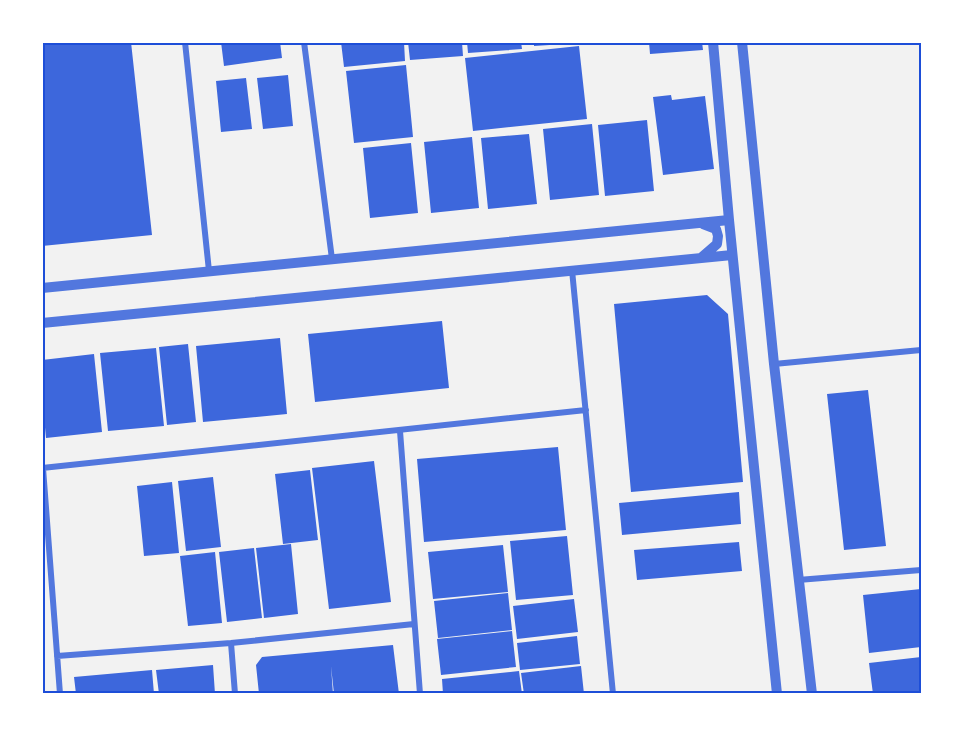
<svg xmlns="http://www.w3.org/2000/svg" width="963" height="736" font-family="'IBM Plex Serif',serif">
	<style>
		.building { fill: #3d67dc }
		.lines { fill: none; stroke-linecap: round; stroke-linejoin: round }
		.minor { stroke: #5277de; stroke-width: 6 }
		.tertiary { stroke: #5277de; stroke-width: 10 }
		.neatline { fill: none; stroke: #1d4ed8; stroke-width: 2 }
	</style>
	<rect width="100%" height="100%" fill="#f2f2f2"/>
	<path class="building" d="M42 42H131L152 235 42 246Z
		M221 42H280L282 58 224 66Z
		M341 42H404L405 61 344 67Z
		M408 42H462L463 56 410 60Z
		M467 42H521L522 49 468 53Z
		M534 42H565V44L534 46Z
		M649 42H702L703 50 650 54Z
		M579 46 587 119 473 131 465 58Z
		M406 65 413 137 354 143 346 71Z
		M288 75 293 126 263 129 257 78Z
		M246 78 252 129 221 132 216 81Z
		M671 95 672 100 705 96 714 169 663 175 653 97Z
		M647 120 654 191 605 196 598 125Z
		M592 124 599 195 550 200 543 129Z
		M529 134 537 204 488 209 481 138Z
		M472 137 479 208 431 213 424 142Z
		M411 143 418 213 370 218 363 148Z
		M707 295 728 314 743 482 631 492 614 304Z
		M442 321 449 388 315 402 308 334Z
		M280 338 287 414 203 422 196 346Z
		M188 344 196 422 167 425 159 347Z
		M156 348 164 426 108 431 100 353Z
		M94 354 102 432 46 438 42 396V360Z
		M868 390 886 546 844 550 827 394Z
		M558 447 566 530 424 542 417 459Z
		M374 461 391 602 329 609 312 468Z
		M310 470 318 540 283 544 275 474Z
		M213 477 221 547 186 551 178 481Z
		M172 482 179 553 144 556 137 486Z
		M739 492 741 524 622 535 619 503Z
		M567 536 573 595 516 600 510 541Z
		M739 542 742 571 637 580 634 550Z
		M291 544 298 614 264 618 256 548Z
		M503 545 508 592 433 599 428 552Z
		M254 548 262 618 227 622 219 552Z
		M215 552 222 623 188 626 180 556Z
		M921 589V647L869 653 863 595Z
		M508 593 512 630 438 638 434 601Z
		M574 599 578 632 517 639 513 606Z
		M512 631 516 667 441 675 437 639Z
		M577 636 580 664 520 670 517 643Z
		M393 645 399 694H334L331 666 333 694H259L256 665 262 657Z
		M921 657V694H873L869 663Z
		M213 665 215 694H159L156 670Z
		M581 666 584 694H524L521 673Z
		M152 670 154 694H76L74 677Z
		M519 671 522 694H443L442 679Z"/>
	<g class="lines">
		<path class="minor" d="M185 42 209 271
			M304 42 332 259
			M572 270 613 694
			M774 364 921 350
			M400 431 420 694
			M42 468 586 410
			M43 468 60 694
			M798 580 921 570
			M231 643 235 694
			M57 656 231 643 414 624"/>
		<path class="tertiary" d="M713 42 729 220 777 694
			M742 42 774 364 812 694
			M702 257 717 244 718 236 716 229 703 224
			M42 288 729 220
			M42 323 732 255"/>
	</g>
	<rect width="963" height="736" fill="none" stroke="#ffffff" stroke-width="87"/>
	<rect x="44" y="44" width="876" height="648" class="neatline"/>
</svg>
